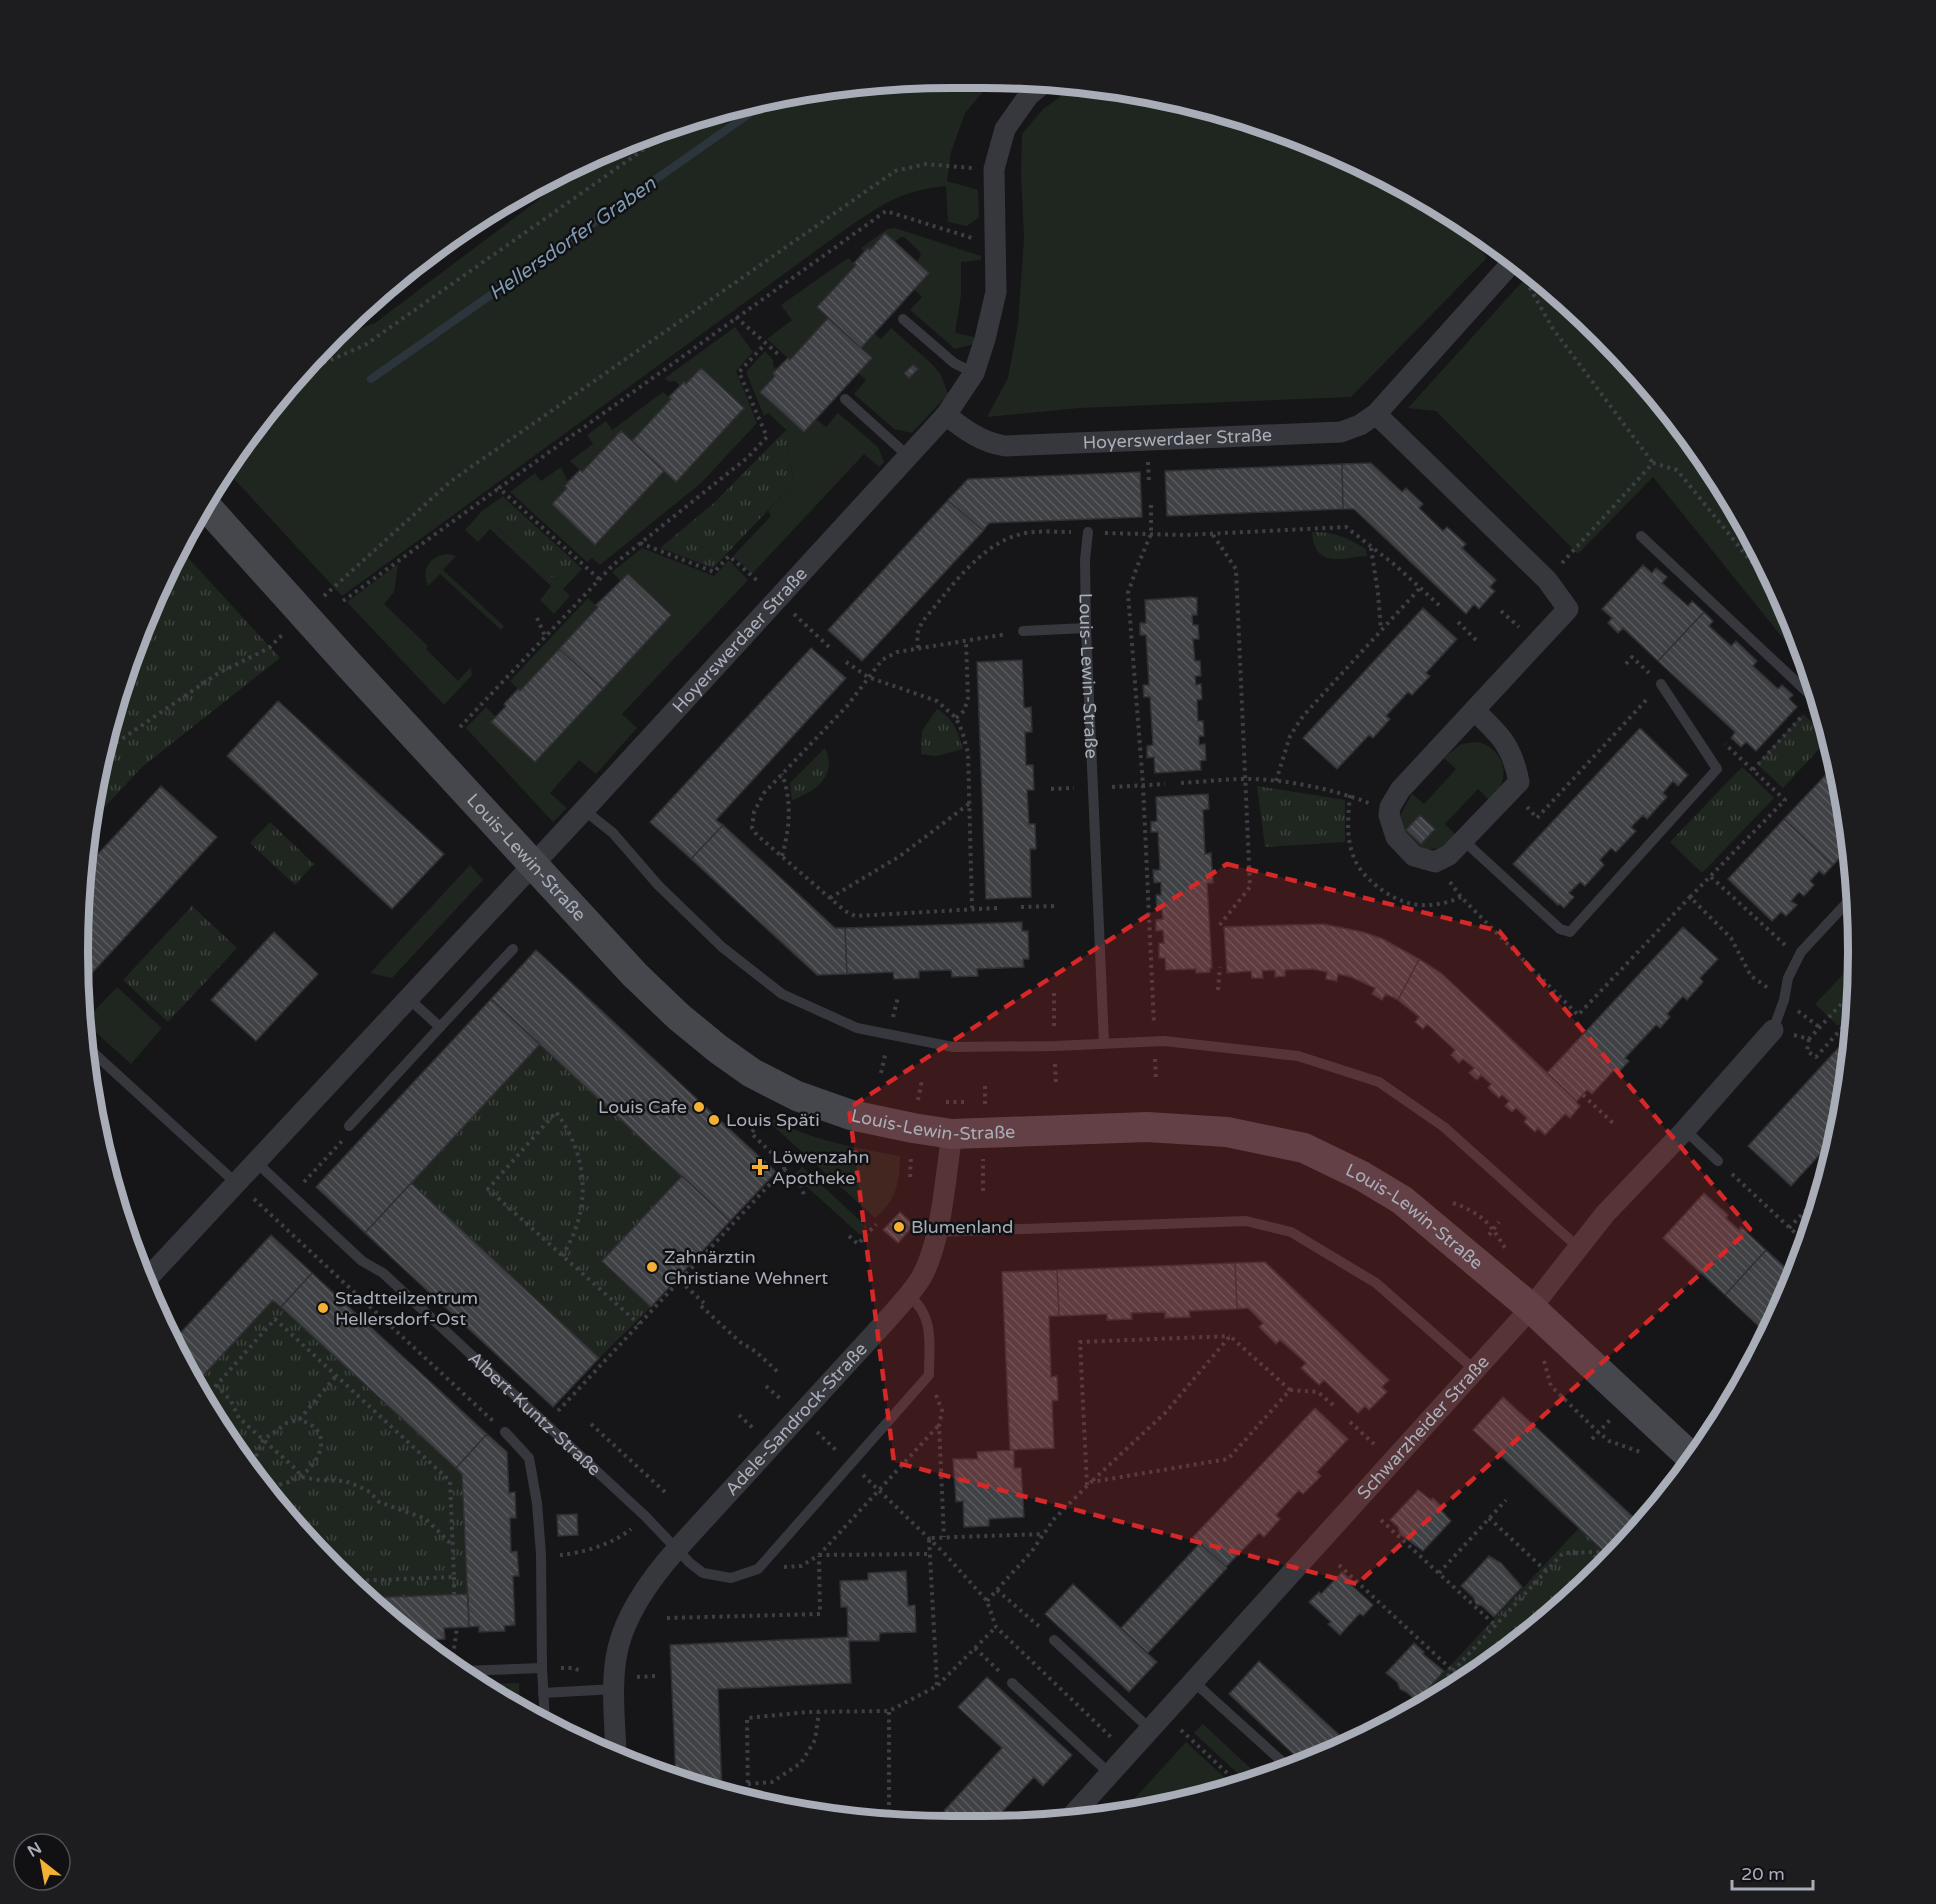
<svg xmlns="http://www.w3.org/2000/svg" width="1936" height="1904" font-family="'Varela Round',sans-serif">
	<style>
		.grass { fill: #1e261f }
		.park { fill: url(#park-tufts) }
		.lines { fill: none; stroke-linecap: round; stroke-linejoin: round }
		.stream { stroke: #2c353c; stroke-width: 8 }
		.building { fill: url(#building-back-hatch); stroke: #303034; stroke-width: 1.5 }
		.path { stroke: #3d3f44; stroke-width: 4; stroke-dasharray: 3 4.5; stroke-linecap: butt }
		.lane { stroke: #37383d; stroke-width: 10 }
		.street { stroke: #37383d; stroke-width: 21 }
		.secondary { stroke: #45474d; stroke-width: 30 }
		.marked { fill: #d62828; fill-opacity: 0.2; stroke: #d62828; stroke-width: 4.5; stroke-dasharray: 12 8; stroke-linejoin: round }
		.poi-dot { fill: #f2b134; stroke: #111113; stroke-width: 2 }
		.labels { text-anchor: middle; stroke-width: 5; stroke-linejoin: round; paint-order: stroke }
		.street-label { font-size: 18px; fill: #a8adb8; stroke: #111113 }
		.poi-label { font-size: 18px; fill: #a8adb8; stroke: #111113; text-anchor: start }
		.water-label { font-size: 20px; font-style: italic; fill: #7f9bb3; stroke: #111113 }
		.rim { fill: none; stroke: #a8adb8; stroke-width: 8 }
	</style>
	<defs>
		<pattern id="park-tufts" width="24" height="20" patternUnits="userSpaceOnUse" patternTransform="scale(1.5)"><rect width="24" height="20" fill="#1e261f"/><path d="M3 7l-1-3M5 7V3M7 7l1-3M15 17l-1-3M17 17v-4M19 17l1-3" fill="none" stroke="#3c433d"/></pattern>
		<pattern id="building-back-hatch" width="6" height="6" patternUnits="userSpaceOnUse" patternTransform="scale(1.5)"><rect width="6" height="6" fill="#404145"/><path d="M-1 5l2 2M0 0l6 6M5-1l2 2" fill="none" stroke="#595a5e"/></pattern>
	</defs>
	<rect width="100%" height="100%" fill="#161618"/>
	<path class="grass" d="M952 78 993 80 965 113 951 152 947 181 978 190 979 217 967 226 948 222 946 186C898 191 882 205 843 231L342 596 224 468 328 341 375 323 599 154 617 145 781 95Z
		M1078 84 1098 86 1265 125 1421 195 1464 226 1487 258 1351 397 1079 408 987 417 1008 378 1018 324 1024 239 1021 173 1022 134 1043 109Z
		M895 228 981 256V260L961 262V295L955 333 974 337V344L955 349 910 310 922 297 914 289 929 273 917 261 921 256 919 251 904 237H901L895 242 885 233 870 250 868 248 864 252 861 248 887 229Z
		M848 258 856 265 817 307 828 318 790 360 767 339 792 320 781 305Z
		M1530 273 1561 295 1678 420 1768 566 1807 668 1653 477 1578 554 1436 411 1408 408Z
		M735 327 753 352 736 371 757 423 701 483 600 565 592 558 587 562 510 492 535 473 541 481 561 467 568 482 567 488 552 504 596 545 664 471 676 482 744 408 701 368 686 384 684 382 680 386 675 381 669 382 665 378Z
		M891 328 931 363 941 375 948 394 912 433 894 429 854 394 866 380 858 373 872 358 861 348 874 333 881 339Z
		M765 351 773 360V366L777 370 775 376 761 392 804 432 816 419 826 427 838 413 878 447 884 462 879 467 864 454 752 574 733 556 771 516 768 511 794 483 788 449 796 439 768 413 764 416 746 372Z
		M663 392 671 399 632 441 621 431 582 472 570 461 593 444 587 435 606 421 612 430Z
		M503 496 510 503 489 520 556 581 575 562 582 569 563 589 570 596 554 614 540 600 551 586 490 529 478 542 465 530 482 511Z
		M642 548 714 576 729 560 748 580 622 714 637 728 596 774 579 760 550 793 567 808 553 822 466 728 486 707 496 717 491 722 535 762 671 615 628 575 621 581 612 572Z
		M449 554 456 556 443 570 504 626 501 630 440 574 428 586C420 568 431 555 449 554Z
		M398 564 394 592 384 604 428 646 426 649 458 681 471 667 472 675 444 705 347 602Z
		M588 598 598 607 520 691 510 681Z
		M1476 742C1495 744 1510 765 1501 785 1499 790 1493 795 1489 800L1478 789 1445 824 1456 835 1441 848 1422 850 1408 841 1399 817 1412 794 1424 804 1456 769 1444 758 1461 744Z
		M470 865 483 880 392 978 370 973Z
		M1854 963 1852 1011 1838 1026 1815 1004Z
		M117 987 162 1028 131 1064 84 1022Z
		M774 1119C812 1141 857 1148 900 1156 900 1181 896 1202 875 1218L770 1123Z
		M802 1167 867 1227 860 1235 794 1175Z
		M519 1683 520 1711 509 1705 508 1687 486 1688 481 1684Z
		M1203 1724 1260 1777 1247 1782 1194 1733Z
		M1186 1742 1235 1787 1210 1796 1126 1810 1125 1809Z"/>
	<path class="park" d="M786 430 797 440 788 449 794 483 713 568 660 548 714 503Z
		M510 503 575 562 556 581 489 520Z
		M1312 532C1335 532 1346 537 1366 549L1367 556C1340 558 1315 569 1312 532Z
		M181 550 280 658 142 767 89 824 144 618Z
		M937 709C953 718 958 732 963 749L936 756 921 754 922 731Z
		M1803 714 1829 738 1783 788 1757 764Z
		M825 748C838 776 816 791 792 800L790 783Z
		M1742 767 1774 798 1702 873 1670 842Z
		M1257 786 1345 800V842L1265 847Z
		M270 822 314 864 295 885 250 843Z
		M192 906 237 948 168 1022 123 980Z
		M540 1044 682 1176 602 1261 651 1307 599 1358 411 1183Z
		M273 1300 462 1474 468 1594 365 1598 258 1484 196 1383Z
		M1579 1528 1610 1557 1516 1646 1404 1715Z"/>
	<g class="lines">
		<path class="stream" d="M371 379 773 97"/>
	</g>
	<path class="building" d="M885 233 929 273 861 348 817 307 856 265 854 263 864 252 868 248 870 250Z
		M828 318 872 358 804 432 760 392 775 376 773 373 788 358 790 360Z
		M913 365 918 369 909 378 904 373Z
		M701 368 744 408 676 482 632 441 671 399 669 397 684 382 686 384Z
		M621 431 664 471 595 545 552 504 567 488 565 486 568 482 580 470 582 472Z
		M1371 463 1402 492 1406 488 1423 504 1419 508 1443 531 1447 527 1466 544 1462 548 1496 580 1490 587 1495 591 1479 609 1474 604 1466 614 1354 509H1343L1342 464Z
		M1342 464 1343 509 1167 516 1165 471Z
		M1140 472 1142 517 989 523 983 531 948 500 968 479Z
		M948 500 983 531 862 661 828 630Z
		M1643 565 1652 573 1656 568 1667 577 1662 583 1688 606 1692 601 1704 612 1658 661 1623 628 1618 633 1608 623 1612 618 1602 609Z
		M628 574 671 615 603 689 559 649 598 607 596 605Z
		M1191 597 1197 598V615H1192L1193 625H1198L1199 639H1193L1195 661H1200L1201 676H1195L1196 685 1201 684 1202 699 1197 700 1198 721H1203L1204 736H1199V745L1205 744 1206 760 1200 761 1201 770 1155 773 1154 757 1147 758V746L1153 745 1150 697H1144L1143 685H1149L1146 635H1140V623H1146L1145 600Z
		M1423 608 1457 639 1426 673 1430 676 1412 695 1408 692 1386 716 1390 719 1373 738 1369 735 1337 769 1303 738Z
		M1704 612 1713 621 1709 626 1731 646 1736 641 1757 661 1753 666 1778 689 1782 685 1793 695 1789 699 1797 707 1756 751 1746 742 1741 747 1731 738 1735 732 1658 661Z
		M811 648 846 678 716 820 723 825 691 859 650 822Z
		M559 649 603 689 535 762 491 722 506 706 504 704 518 689 520 691Z
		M1022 660 1024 708 1031 707 1032 732H1025L1026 765H1033L1034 790H1027L1029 824H1035L1036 849H1030L1031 897 986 899 977 662Z
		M278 701 444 854 392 909 227 756Z
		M1640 728 1688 775 1678 786 1673 781 1663 793 1667 797 1647 819 1643 815 1631 827 1636 831 1616 852 1611 848 1600 860 1604 865 1585 886 1580 882 1569 893 1574 897 1564 908 1560 904 1558 905 1513 864Z
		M1835 765 1847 841 1839 849 1844 854 1833 865 1784 819Z
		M161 786 217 837 81 985 84 869Z
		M1208 794 1209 809 1203 810 1205 854 1211 853 1213 883H1207L1212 968H1210V972L1196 973V969L1166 970 1165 958H1159V943H1164L1163 930 1156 931V920L1163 919 1162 910H1157L1156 895H1161V882L1154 883 1153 870H1160L1158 832H1151V822L1157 821 1156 797Z
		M1420 815 1435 829 1421 844 1406 830Z
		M1784 819 1833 865 1824 875 1819 871 1810 881 1814 885 1804 896 1799 892 1791 901 1797 905 1786 916 1781 912 1772 921 1728 879Z
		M723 825 835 928H845L847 974 817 975 691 859Z
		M1022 922V931H1028L1029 959H1023L1024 967 977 969 978 976 952 977 951 970 919 971V978L894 979 893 972 847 974 845 928Z
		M1323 924 1363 932 1383 939 1419 959 1398 1000 1386 994 1382 1000 1372 994 1375 988 1351 977 1338 974 1337 981 1326 979 1327 972 1313 969 1285 970V976L1275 977V970L1262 971 1263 978H1252L1251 971 1227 973 1224 927Z
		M1683 927 1718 959 1700 978 1703 982 1687 1000 1683 996 1667 1014 1670 1017 1660 1028 1656 1025 1625 1058 1629 1061 1619 1072 1615 1069 1592 1094 1587 1090 1577 1101 1547 1073Z
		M274 932 318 974 256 1041 211 1000Z
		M536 950 776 1172 730 1221 491 999Z
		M1419 959 1441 973 1577 1101 1576 1102 1580 1106 1570 1118 1565 1114 1545 1135 1538 1128 1535 1132 1524 1122 1527 1118 1516 1108 1512 1112 1505 1106 1509 1101 1502 1095 1499 1098 1488 1088 1491 1084 1481 1075 1477 1080 1469 1073 1474 1068 1463 1059 1459 1063 1451 1055 1455 1050 1427 1024 1423 1029 1415 1022 1419 1017 1398 1000Z
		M491 999 540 1044 365 1233 316 1187Z
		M1852 1033 1850 1066 1833 1140 1791 1186 1748 1146Z
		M682 1176 730 1221 651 1307 602 1261Z
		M411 1183 599 1358 553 1407 365 1233Z
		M1704 1193 1728 1215 1726 1218 1739 1230 1741 1227 1766 1250 1725 1295 1663 1238Z
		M900 1212 914 1225 898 1243 883 1230Z
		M271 1235 312 1273 281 1307 273 1300 196 1383 171 1343Z
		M1766 1250 1791 1273 1788 1275 1791 1278 1766 1333 1725 1295Z
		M1265 1262 1389 1380 1382 1387 1387 1392 1369 1410 1365 1406 1358 1413 1324 1380 1319 1385 1301 1368 1306 1363 1280 1340 1276 1344 1259 1327 1263 1323 1248 1308 1237 1309 1235 1263Z
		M1235 1263 1237 1309 1189 1311 1190 1317 1165 1318V1312L1131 1313 1132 1319 1107 1320V1314L1059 1316 1057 1270Z
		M1057 1270 1059 1316H1049L1051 1377 1057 1376 1058 1400 1052 1401 1054 1448 1010 1450 1002 1272Z
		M312 1273 487 1434 456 1468 281 1307Z
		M1503 1397 1643 1526 1610 1557 1473 1430Z
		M1315 1408 1348 1439 1317 1472 1321 1476 1303 1494 1299 1490 1276 1515 1280 1519 1264 1537 1259 1533 1226 1567 1193 1537Z
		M487 1434 507 1452 509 1493 515 1492 516 1518H510L511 1552 517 1551 519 1576H513L515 1625 504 1626 505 1631 479 1632V1626L469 1627 462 1474 456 1468Z
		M1014 1450V1468H1021L1024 1517 989 1519V1526L964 1527 963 1501 956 1502 953 1459H978L977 1452Z
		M1418 1490 1431 1500 1433 1498 1442 1507 1440 1509 1451 1521 1423 1551 1400 1534 1398 1527 1390 1520Z
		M577 1514 578 1535 558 1536 557 1515Z
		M1200 1543 1227 1568 1148 1653 1121 1628Z
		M1489 1556 1501 1563 1522 1587 1494 1617 1482 1606 1476 1604 1473 1597 1461 1586Z
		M906 1571 908 1606 915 1605 916 1632 880 1633 879 1641H849L851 1683 718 1689 722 1792 676 1781 670 1645 848 1637 847 1607H841L840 1581 868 1580V1573Z
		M1342 1572 1351 1580 1348 1582 1373 1605 1363 1616 1360 1613 1340 1635 1328 1624 1331 1622 1309 1602 1319 1592 1321 1594Z
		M1073 1584 1157 1662 1129 1692 1045 1614Z
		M468 1594 469 1627 444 1628 445 1639 419 1640 376 1609 365 1598Z
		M1414 1643 1424 1652 1423 1654 1444 1671 1417 1701 1406 1692 1400 1689 1397 1682 1386 1673Z
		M1259 1661 1349 1744 1302 1762 1229 1694Z
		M987 1677 1072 1755 1043 1786 1034 1777 992 1823 956 1822 944 1811 1002 1748 958 1707Z"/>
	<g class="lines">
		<path class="path" d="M1526 281 1553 329 1653 463
			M736 317 779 355
			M303 372 365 345 677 126
			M1148 462 1149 483
			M1151 505V534L1137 567 1128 593 1143 785 1154 1025
			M1105 533 1185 535 1346 527 1395 565 1440 606
			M1213 535 1236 569 1250 887 1218 927
			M640 543 714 572 729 556 760 583
			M1371 548 1378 593 1381 630
			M1562 563 1653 463 1677 470 1780 597
			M599 579 499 488 886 211 972 238
			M324 596 451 481 895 171 926 164 972 168
			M343 601 499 488
			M1501 611 1519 627
			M794 614 829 647
			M537 618 545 636
			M1458 622 1476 640
			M918 648 917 634 922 622C951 588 985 535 1034 532 1046 531 1059 532 1071 532
			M846 662 868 677 937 701 956 718 962 731 968 753 972 908
			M1626 664 1632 657 1649 673
			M956 718 964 711 968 698 966 642
			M460 727 613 565 747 458 767 437 739 372 765 344
			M110 747 217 674 269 648 284 633
			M1753 770 1803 715
			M1276 781 1290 736 1303 716 1420 588
			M1181 783C1202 782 1224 779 1246 779 1285 779 1333 789 1369 803
			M1112 787 1165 784
			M1051 789 1074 788
			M1350 795C1348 816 1346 836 1353 855 1356 865 1364 875 1372 882 1399 906 1427 912 1461 897
			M1527 807 1537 818 1648 698
			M782 856C790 828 792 801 782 774
			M1711 877 1785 945
			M1450 882 1461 897 1578 1015 1690 897 1731 938 1751 976 1768 988
			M1690 897 1785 800 1725 744
			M830 898 900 856 970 803
			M1021 907 1056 906
			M997 908 855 916 845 911 757 835 752 828 754 812 764 793 847 706 882 660 897 652 1007 634
			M1218 990 1220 967
			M1054 993V1029
			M1798 1011 1819 1027
			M893 1017 898 997
			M1794 1035 1809 1039 1853 991
			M1809 1039 1807 1051 1816 1057 1852 1017
			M1155 1059 1156 1080
			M1055 1064 1056 1084
			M881 1073 886 1051
			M1583 1095 1615 1125
			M918 1100 922 1080
			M946 1102H966
			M985 1104V1086
			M784 1169 801 1185 804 1195
			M1732 1174 1807 1244
			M910 1177 911 1155
			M304 1182 342 1141
			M983 1191V1159
			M254 1199 493 1421
			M1453 1203C1481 1213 1490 1223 1505 1248
			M1789 1228 1821 1194
			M1489 1235 1499 1222
			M849 1236 858 1244 876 1224
			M562 1256C592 1209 589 1157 556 1112L488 1189 639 1324
			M680 1281 704 1303
			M701 1306 740 1342 755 1351 778 1372
			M1544 1361 1551 1386 1598 1432 1609 1441 1640 1452
			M216 1385 231 1401 239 1418 297 1470 301 1477 319 1480 345 1481 358 1486 370 1492 379 1502 426 1519 452 1545
			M766 1386 783 1401
			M1290 1390 1318 1392 1333 1405
			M936 1395 942 1411 939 1425 944 1537
			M205 1398 275 1319 450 1481 454 1577 350 1581
			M558 1411 784 1169V1165L751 1133 760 1123
			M739 1415 754 1429
			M1350 1422 1374 1444
			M591 1424 666 1493
			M817 1432 838 1452
			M1592 1439 1610 1420
			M250 1470 263 1440 287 1423 299 1420 336 1376
			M863 1475 944 1553 987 1601 996 1627 1112 1738
			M257 1482C303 1500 350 1432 299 1420
			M1087 1485 1080 1342 1230 1336
			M1489 1518 1546 1571
			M1634 1518 1653 1497
			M1381 1520 1496 1626
			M560 1555C583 1553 613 1544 631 1529
			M819 1555 930 1554
			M1339 1565 1453 1671
			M784 1567 801 1566 819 1555 939 1425
			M1439 1573 1506 1500
			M454 1577V1594
			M1587 1579 1597 1552
			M997 1590 1042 1629
			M987 1601 1032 1551 1054 1519 1091 1482 1228 1459 1290 1390 1230 1336 1166 1412 1091 1482
			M667 1618 820 1614 819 1556
			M975 1648 1000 1672
			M1508 1650 1511 1632C1519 1627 1523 1628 1530 1632
			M453 1656 457 1627
			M561 1668H574L582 1672
			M637 1677 657 1676
			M937 1685 929 1538 1044 1534
			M1422 1704 1563 1553 1604 1552V1563
			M1181 1730 1240 1785
			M748 1784 772 1782 801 1763 815 1740 819 1712
			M748 1798 747 1718 808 1712 889 1711 937 1686 996 1627
			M1113 1805 1120 1811
			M889 1820V1711"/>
		<g class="lane">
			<path d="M903 319 954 363 974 373"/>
			<path d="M845 399 908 456"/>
			<path id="s1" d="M1088 532 1085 560 1086 628 1104 1043"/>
			<path d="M1641 536 1821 705"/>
			<path d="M1023 631 1086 628"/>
			<path d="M584 810 613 833 658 885 722 947 782 994 857 1028 953 1047 1055 1046 1164 1041 1298 1056 1379 1082 1444 1127 1579 1248"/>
			<path d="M1463 840 1560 929 1570 932 1717 769 1661 684"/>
			<path d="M408 998 440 1027 513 949"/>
			<path d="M1773 1030 1784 1000 1788 978 1801 952 1856 893"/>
			<path d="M86 1046 236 1183"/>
			<path d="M349 1126 440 1027"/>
			<path d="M1685 1130 1718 1161"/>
			<path id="s2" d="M256 1162 362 1261 383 1273 645 1516 690 1563 703 1573 731 1578 758 1569 929 1375C929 1345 935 1316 909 1296"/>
			<path d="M937 1232 1246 1221 1291 1232 1376 1283 1475 1370"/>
			<path d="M505 1432 529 1458 537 1503 541 1554 542 1668 545 1722"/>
			<path d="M1054 1640 1151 1730"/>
			<path d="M462 1671 542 1668"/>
			<path d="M1194 1682 1288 1767"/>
			<path d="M1012 1683 1110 1774"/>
			<path d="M543 1693 615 1689"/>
		</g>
		<g class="street">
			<path d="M1376 414 1547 580 1568 609 1400 790 1390 807 1389 815 1396 837 1414 856 1435 862 1449 855 1519 782C1512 745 1500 735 1474 710"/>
			<path id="s3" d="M946 415C965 430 981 442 1005 446L1341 432 1360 425 1376 414 1508 267 1511 260"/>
			<path id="s4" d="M146 1280 584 810 946 415 974 373 985 339 996 292 994 169 1005 129 1029 95 1044 83"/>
			<path id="s5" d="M616 1755C615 1720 610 1682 618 1648 627 1611 652 1577 677 1549L886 1321C898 1307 911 1294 921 1278 942 1241 945 1178 952 1134"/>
			<path id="s6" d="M1069 1819 1531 1308 1605 1214 1685 1130 1773 1030"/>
		</g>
		<path class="secondary" id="s7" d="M205 505 349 665 635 975 679 1017 718 1049 752 1073 797 1096 851 1115 913 1128 952 1134 1147 1127 1227 1132 1304 1148 1362 1176 1402 1200 1531 1308 1692 1458"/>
	</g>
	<path class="marked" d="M1227 864 1499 931 1750 1229 1357 1584 894 1462 849 1108Z"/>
	<g class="poi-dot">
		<circle cx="699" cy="1107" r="6"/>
		<circle cx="714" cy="1120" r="6"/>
		<path d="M757 1158h6v6h6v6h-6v6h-6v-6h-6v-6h6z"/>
		<circle cx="899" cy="1227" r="6"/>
		<circle cx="652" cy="1267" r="6"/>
		<circle cx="323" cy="1308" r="6"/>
	</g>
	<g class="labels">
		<g class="street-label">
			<text dy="6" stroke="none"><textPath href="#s3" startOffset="240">Hoyerswerdaer Straße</textPath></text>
			<text dy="6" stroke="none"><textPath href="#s4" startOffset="873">Hoyerswerdaer Straße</textPath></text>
			<text dy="6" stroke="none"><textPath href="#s1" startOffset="144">Louis-Lewin-Straße</textPath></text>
			<text dy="6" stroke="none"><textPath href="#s7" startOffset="477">Louis-Lewin-Straße</textPath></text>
			<text dy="6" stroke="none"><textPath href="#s7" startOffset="981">Louis-Lewin-Straße</textPath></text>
			<text dy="6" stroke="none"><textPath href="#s7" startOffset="1485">Louis-Lewin-Straße</textPath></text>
			<text dy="6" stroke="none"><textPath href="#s2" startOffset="376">Albert-Kuntz-Straße</textPath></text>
			<text dy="6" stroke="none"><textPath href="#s5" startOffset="400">Adele-Sandrock-Straße</textPath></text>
			<text dy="6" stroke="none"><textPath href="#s6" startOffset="528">Schwarzheider Straße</textPath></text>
		</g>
		<g class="poi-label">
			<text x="687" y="1113" text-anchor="end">Louis Cafe</text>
			<text x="726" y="1126">Louis Späti</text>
			<text x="772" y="1163">Löwenzahn<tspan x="772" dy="21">Apotheke</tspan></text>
			<text x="911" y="1233">Blumenland</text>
			<text x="664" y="1263">Zahnärztin<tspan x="664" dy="21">Christiane Wehnert</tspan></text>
			<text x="335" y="1304">Stadtteilzentrum<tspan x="335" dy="21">Hellersdorf-Ost</tspan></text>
		</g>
		<g class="water-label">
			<text transform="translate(572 238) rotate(-35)" y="7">Hellersdorfer Graben</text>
		</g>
	</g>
	<path d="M0 0H1936V1904H0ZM952 88H984A864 864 0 0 1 1848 952V952A864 864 0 0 1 984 1816H952A864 864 0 0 1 88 952V952A864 864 0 0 1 952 88Z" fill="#1d1d20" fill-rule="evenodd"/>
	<path class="rim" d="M952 88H984A864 864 0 0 1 1848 952V952A864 864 0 0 1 984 1816H952A864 864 0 0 1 88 952V952A864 864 0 0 1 952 88Z"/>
	<g transform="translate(42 1862) rotate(329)"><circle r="28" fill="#111113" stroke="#4d4f55" stroke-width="1.5"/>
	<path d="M0-4.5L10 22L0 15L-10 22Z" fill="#f2b134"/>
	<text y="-9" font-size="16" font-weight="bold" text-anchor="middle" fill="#a8adb8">N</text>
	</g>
	<path d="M1732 1880v9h81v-9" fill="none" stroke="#a8adb8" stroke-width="3"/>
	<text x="1741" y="1880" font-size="18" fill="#a8adb8" stroke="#111113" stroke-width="4.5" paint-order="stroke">20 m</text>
</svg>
